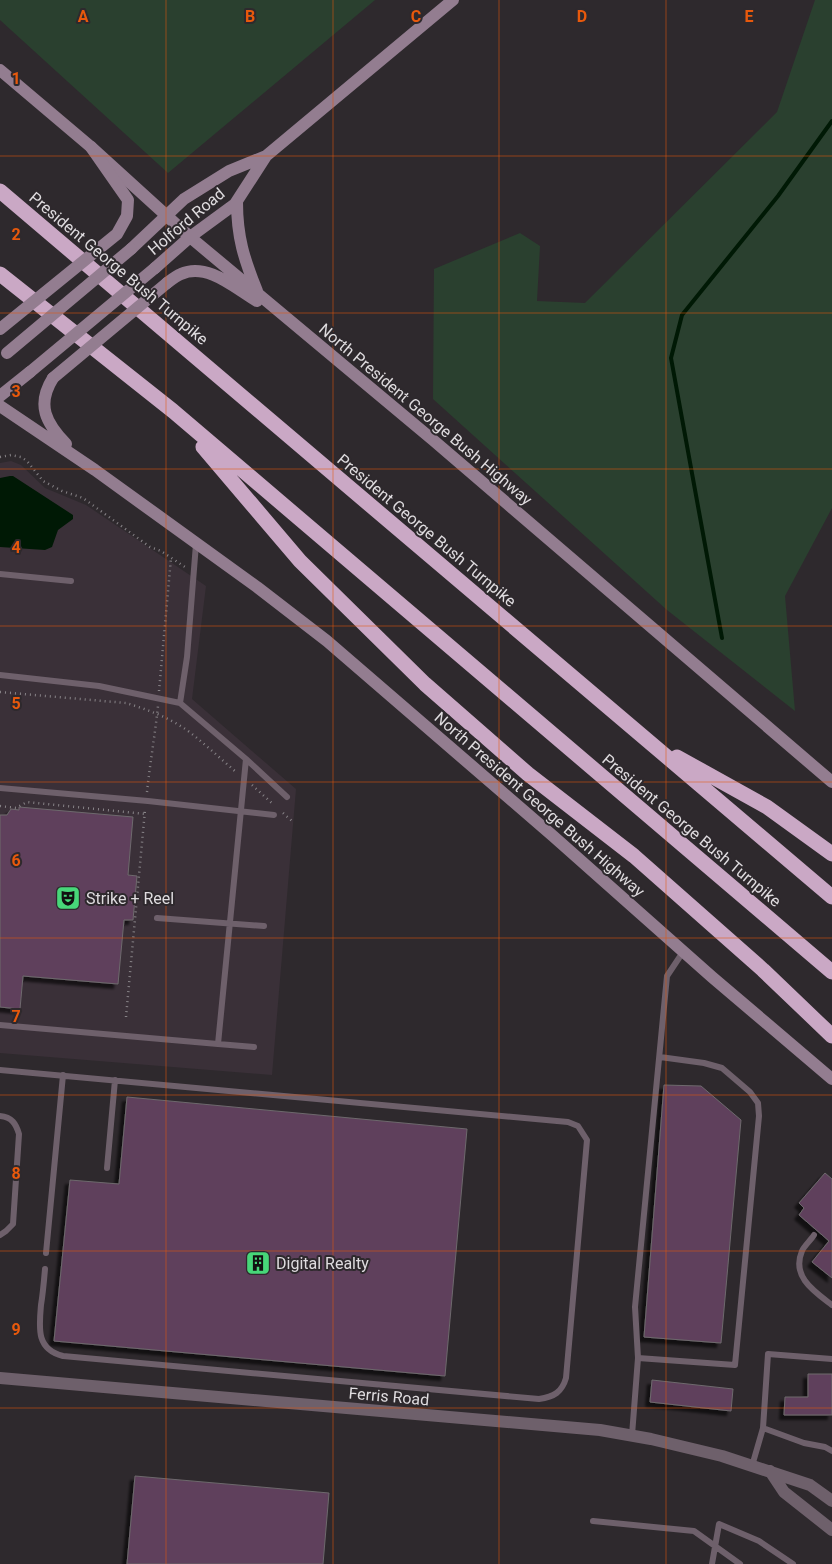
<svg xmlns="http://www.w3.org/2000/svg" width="832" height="1564" font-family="Roboto,sans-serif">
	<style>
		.built { fill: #3a3038 }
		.green { fill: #2a402f }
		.water { fill: #001905 }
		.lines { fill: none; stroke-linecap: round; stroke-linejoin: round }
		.stream { stroke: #001905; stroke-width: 4 }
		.building { fill: #5e415b; stroke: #6e696d; filter: url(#shadow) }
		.path { stroke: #888488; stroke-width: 2.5; stroke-dasharray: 1 4; stroke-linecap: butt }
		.lane { stroke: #6e606b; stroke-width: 6 }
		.street { stroke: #6e606b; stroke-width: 12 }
		.secondary { stroke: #937d90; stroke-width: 12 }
		.highway { stroke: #caa8c5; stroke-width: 15 }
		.secondary-bridge { stroke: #937d90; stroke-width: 12 }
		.grid { fill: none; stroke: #e8590c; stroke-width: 1; stroke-opacity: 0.55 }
		.labels { text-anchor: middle; stroke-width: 4; stroke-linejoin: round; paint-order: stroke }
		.street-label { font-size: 16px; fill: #dfdcdf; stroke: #2e292d }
		.poi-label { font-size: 16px; fill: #dfdcdf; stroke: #2e292d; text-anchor: start }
		.grid-label { font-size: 16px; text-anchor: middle; font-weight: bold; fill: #e8590c; stroke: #2e292d; stroke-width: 4; stroke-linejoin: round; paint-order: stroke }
	</style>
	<defs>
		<filter id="shadow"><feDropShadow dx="-4.5" dy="4.5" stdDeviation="1" flood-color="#0009"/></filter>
	</defs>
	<rect width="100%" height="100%" fill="#2e292d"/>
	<path class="built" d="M11 461 21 465 45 488 86 505 206 586 192 699 296 789 272 1075 0 1053V463Z"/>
	<path class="green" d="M0 0H375L168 173 0 20Z
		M815 0H832V508L785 596 795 711 667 610 433 399 434 269 520 233 540 246 537 301 585 303 777 112Z"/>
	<path class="water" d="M10 476H13L73 515V519L58 530 52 547 45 550 0 547V478Z"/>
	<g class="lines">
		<path class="stream" d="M722 638 671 358 682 315 778 196 832 121"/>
	</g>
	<path class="building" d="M19 807 133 817 128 875 137 876 133 920H124L118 984 23 976 20 1009 0 1007V815H7L11 809 19 810Z
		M664 1085 701 1086 741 1120 721 1343 644 1337Z
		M127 1097 467 1129 445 1376 54 1341 70 1180 119 1184Z
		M825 1173 832 1179V1278L812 1262 829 1241 799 1215 804 1208 799 1203Z
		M808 1374H832V1415H784L785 1397H808Z
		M652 1380 733 1389 731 1411 650 1402Z
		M135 1476 329 1493 323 1564H127Z"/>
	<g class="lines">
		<path class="path" d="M0 457 11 455 21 457 27 461 43 481 62 491 83 498 150 547 161 551 185 567
			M159 691 171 558
			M0 692 126 703C149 710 173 719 192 734 207 746 221 759 236 772
			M252 785 274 805
			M147 792C150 763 155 735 158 706
			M0 806 16 808 27 802 145 814
			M283 813 292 821
			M126 1017 145 810"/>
		<path class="lane" d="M0 574 71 581
			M0 675 99 686 180 703 246 759 218 1044 0 1025
			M180 703 187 657 196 544
			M246 759 287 797
			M0 788 148 801 274 815
			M157 918 264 926
			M218 1044 254 1047
			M660 1057 704 1063 722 1068 750 1092 758 1103 759 1116 735 1365 638 1358 635 1307 667 976 683 952
			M0 1070 568 1122 578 1126 587 1140 566 1378C562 1392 554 1397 539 1399L63 1356C36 1349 39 1328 41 1305 43 1293 44 1281 45 1269
			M0 1116C12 1117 16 1124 19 1134L13 1224 6 1231 0 1235
			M107 1168 115 1080
			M814 1235C811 1240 804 1246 802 1251 791 1277 815 1292 832 1305
			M46 1253 63 1075
			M763 1428 804 1443 825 1447 832 1451
			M632 1435 638 1358
			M752 1466 763 1428 768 1354 832 1359
			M593 1521 694 1531 740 1564
			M712 1564 719 1524 759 1541 793 1564"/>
		<path class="street" d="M0 1378 600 1430 651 1439 722 1456 810 1485 832 1501
			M770 1471 784 1492 832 1530"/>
		<path class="secondary" d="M0 70 91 147 190 237 433 440 832 782
			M237 202C237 237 244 259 257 291
			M131 249 184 199 229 171 266 156 453 0
			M155 268 190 237 235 204 266 156
			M167 283C171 280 176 276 181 274 207 262 235 288 257 301
			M53 378C36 405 46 423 66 444
			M0 396 30 372
			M0 406 95 470 257 587 327 641 553 836 712 977 832 1079"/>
		<path class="highway" d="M0 191 832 897
			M0 274 173 411 832 972
			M203 447 300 561 425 684 528 774 634 856 763 970 832 1036
			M677 757 767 807 832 854"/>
		<path class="secondary-bridge" d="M0 329 117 234 127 216 128 200 91 147
			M7 353 131 249
			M30 372 155 268
			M53 378 167 283"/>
	</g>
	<path class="grid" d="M166 0V1564M333 0V1564M499 0V1564M666 0V1564M0 156H832M0 313H832M0 469H832M0 626H832M0 782H832M0 938H832M0 1095H832M0 1251H832M0 1408H832"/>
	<defs>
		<symbol id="theatre-square" viewBox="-11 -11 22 22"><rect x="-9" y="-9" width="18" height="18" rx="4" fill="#47d779" stroke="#2e292d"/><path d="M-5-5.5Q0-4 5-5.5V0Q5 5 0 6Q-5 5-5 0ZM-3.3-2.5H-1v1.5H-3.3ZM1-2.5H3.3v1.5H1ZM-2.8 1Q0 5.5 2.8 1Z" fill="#111"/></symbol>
		<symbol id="building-square" viewBox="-11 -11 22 22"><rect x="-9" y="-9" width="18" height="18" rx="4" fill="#47d779" stroke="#2e292d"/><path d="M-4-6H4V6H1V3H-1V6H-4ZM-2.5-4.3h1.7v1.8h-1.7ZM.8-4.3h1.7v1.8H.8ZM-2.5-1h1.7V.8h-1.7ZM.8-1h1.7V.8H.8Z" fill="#111"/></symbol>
	</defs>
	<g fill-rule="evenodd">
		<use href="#theatre-square" x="54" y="884" width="28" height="28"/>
		<use href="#building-square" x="244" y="1249" width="28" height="28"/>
	</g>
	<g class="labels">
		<g class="street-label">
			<text transform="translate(186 221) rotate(-40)" y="6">Holford Road</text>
			<text transform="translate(119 268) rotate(40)" y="6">President George Bush Turnpike</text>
			<text transform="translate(426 414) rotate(40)" y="6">North President George Bush Highway</text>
			<text transform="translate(427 530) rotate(40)" y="6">President George Bush Turnpike</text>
			<text transform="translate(540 804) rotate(41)" y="6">North President George Bush Highway</text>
			<text transform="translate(692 830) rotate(40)" y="6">President George Bush Turnpike</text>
			<text transform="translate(389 1396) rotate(5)" y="6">Ferris Road</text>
		</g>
		<g class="poi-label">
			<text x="86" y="904">Strike + Reel</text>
			<text x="276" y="1269">Digital Realty</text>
		</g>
	</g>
	<g class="grid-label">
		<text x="83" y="22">A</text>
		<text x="250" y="22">B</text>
		<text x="416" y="22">C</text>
		<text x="582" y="22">D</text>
		<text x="749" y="22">E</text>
		<text x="16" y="84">1</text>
		<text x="16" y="240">2</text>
		<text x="16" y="397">3</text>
		<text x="16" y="553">4</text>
		<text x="16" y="709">5</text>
		<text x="16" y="866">6</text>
		<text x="16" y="1022">7</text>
		<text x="16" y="1179">8</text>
		<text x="16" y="1335">9</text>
	</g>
</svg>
